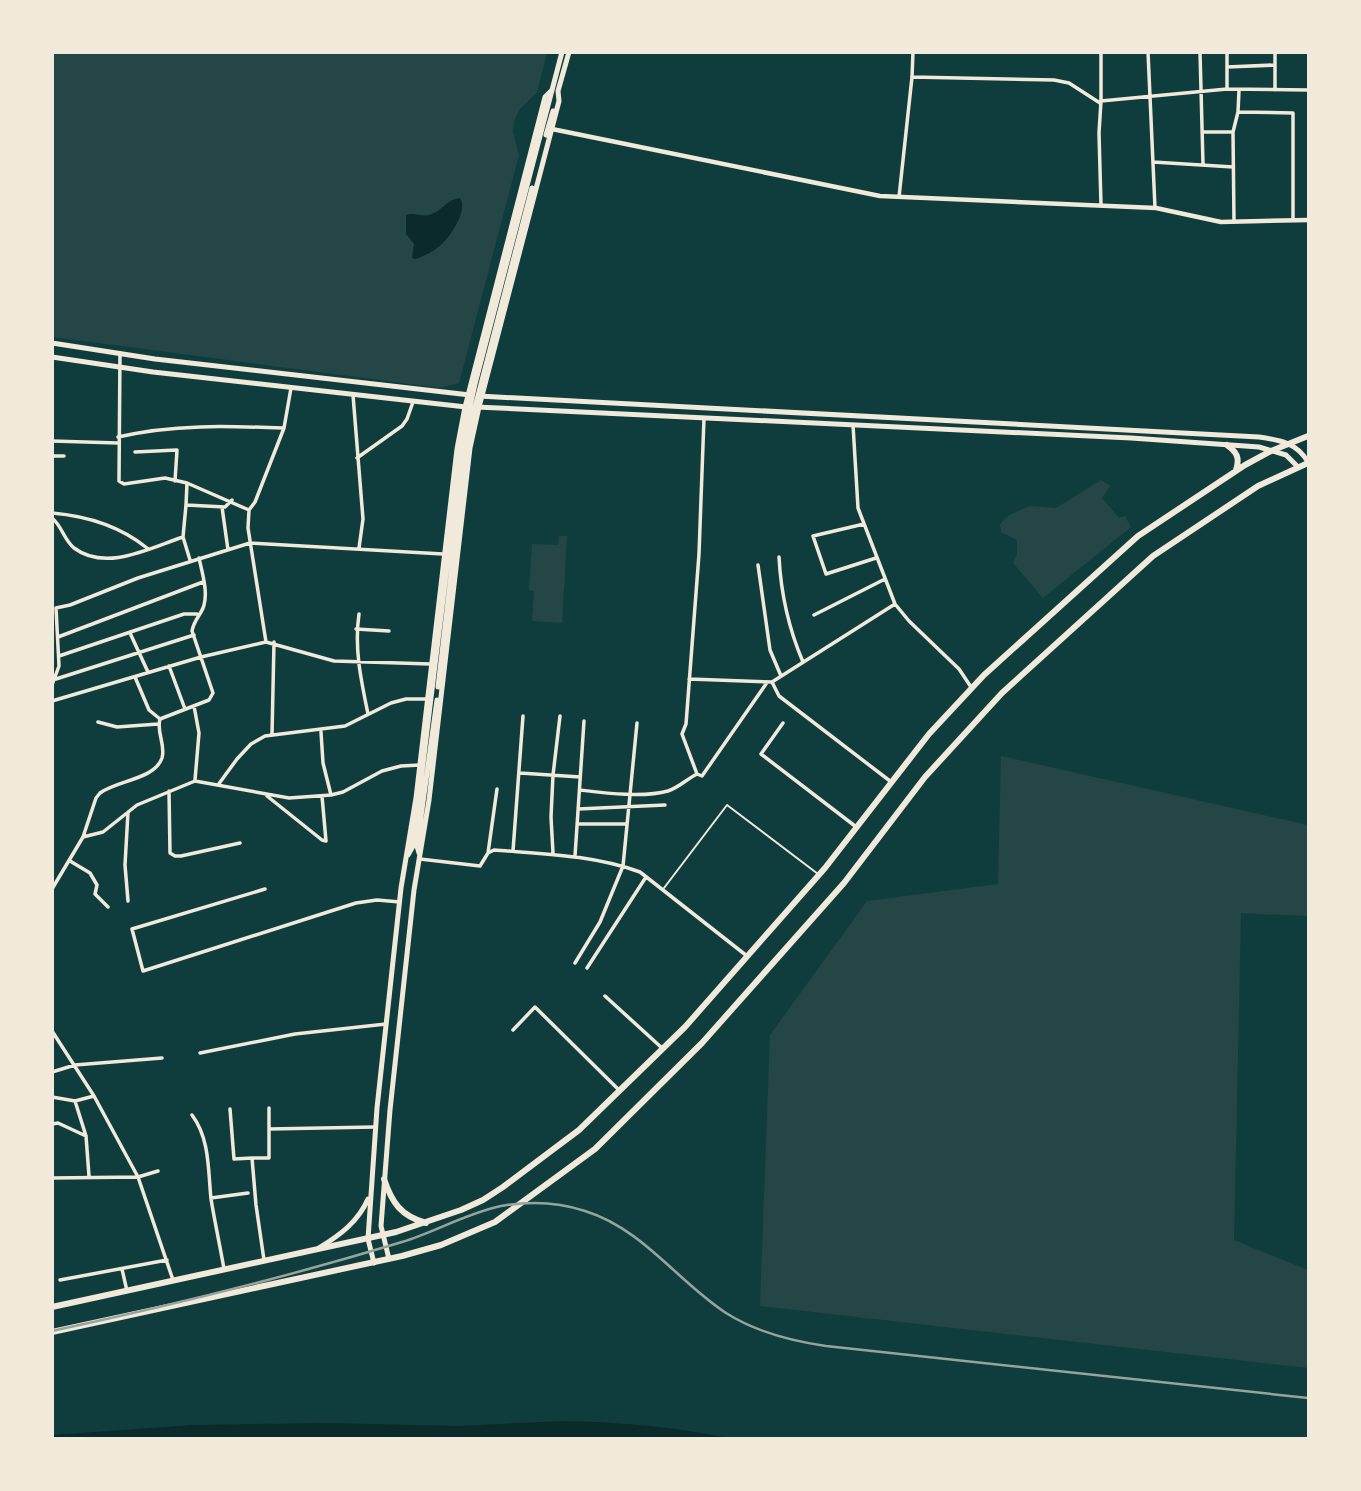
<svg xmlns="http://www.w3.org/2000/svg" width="1361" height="1491" font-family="Helvetica,sans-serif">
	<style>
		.green { fill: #244646 }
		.water { fill: #0a2a2b }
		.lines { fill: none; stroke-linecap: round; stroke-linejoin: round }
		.service { stroke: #f1e9da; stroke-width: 2 }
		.minor { stroke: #f1e9da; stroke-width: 3.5 }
		.tertiary { stroke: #f1e9da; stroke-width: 4.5 }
		.secondary { stroke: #f1e9da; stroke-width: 5 }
		.primary { stroke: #f1e9da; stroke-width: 5 }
		.trunk { stroke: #f1e9da; stroke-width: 6 }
		.rail { stroke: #97a49c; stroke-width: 2.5 }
	</style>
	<rect width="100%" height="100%" fill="#0f3d3e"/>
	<path class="green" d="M52 53H547L537 92 520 109 514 121 513 132 519 155 459 383 440 388 53 337Z
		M1101 480 1110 486 1102 498 1119 518 1125 516 1131 527 1043 598 1013 563 1017 555V540L1001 532 1000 524 1009 515 1030 506 1056 508Z
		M559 536H567L562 623 532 621 534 591 529 590 532 544 558 545Z
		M1001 756 1308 825V916L1241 913 1234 1240 1308 1270V1368L760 1306 770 1035 867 901 998 884Z"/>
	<path class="water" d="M460 198C464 205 462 211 459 219 449 240 438 251 416 259L412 258 414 244 406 234V215C414 212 421 217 429 215 442 212 445 200 460 198Z
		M563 1421C622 1422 672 1427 730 1438H52L53 1435 192 1425 327 1423 458 1426Z"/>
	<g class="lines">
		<path class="service" d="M664 888 727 805 818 874"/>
		<path class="minor" d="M1101 52V101
			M1148 52 1155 208
			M1200 52 1203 164
			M1275 52V90
			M1227 67 1275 65
			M912 77 1054 80 1069 83 1100 103
			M1227 89V52
			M1238 112 1293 113V220
			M1202 132H1233
			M1153 162 1233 167
			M899 197 912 77 913 52
			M1101 205 1099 133 1101 101 1227 89 1308 90
			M1234 222 1233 132 1238 112 1239 90
			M120 353 119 481 124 484 165 478 187 483
			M353 395 363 519 359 548
			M853 425 858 508 895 604 909 621 959 669 971 687
			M118 437C173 424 228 426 284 428
			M52 441 118 443
			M135 452 177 450 175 481
			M52 456H64
			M357 458 402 426 407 419 413 402
			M232 500 225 507 186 505 187 483 249 510
			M186 505 183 537 190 560
			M222 507 228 550
			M52 513C87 516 121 527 147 548
			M52 518C62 526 64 540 74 548 106 572 150 548 183 537
			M864 524 813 536 826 574 876 558
			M779 557C781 595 788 627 803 662
			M758 565 770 650 781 676
			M359 614C354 648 361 680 368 714
			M814 615 885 579
			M356 629 389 631
			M130 633 148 672
			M58 637 203 582
			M266 642 248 528 249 510 255 502 284 428 291 388
			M59 656 184 614H197
			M169 666 185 709
			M135 677 149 710 160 719
			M56 679 194 635
			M689 679 772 682 895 604
			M772 682 779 696 890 781
			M52 685 59 666 56 608 70 605 138 578 250 543 443 554
			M52 701 201 657 266 642 334 661 431 664
			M194 706 199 733 195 780
			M98 722 117 727 158 724
			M783 723 761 754 855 826
			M321 732 323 763 331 795
			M272 735 274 642
			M520 773 580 777
			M697 774 682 734 686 724 699 554 704 418
			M218 785 237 759 251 744 265 736 345 726 391 703 406 699H427
			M580 790C605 793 643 798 668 791 678 788 687 779 697 774L702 776 766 684
			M169 791 170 853 175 856H181L240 843
			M267 796 322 840 326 841 322 796
			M578 809 665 805
			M577 824H627
			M83 837 103 832 137 805 195 781 289 798 331 795 343 792 382 771 401 766 420 765
			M513 851 523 716
			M488 853 497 789
			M553 853 551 817 553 775 560 716
			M575 856 584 721
			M420 859 480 866 488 853 494 850C544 854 593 855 640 872L747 956
			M70 861 90 873 97 885 95 894 108 907
			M52 889 83 837 96 798 100 793C117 780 154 780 162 758 166 745 156 732 160 719L209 700 213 693 192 631C194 619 202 614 204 605 208 591 202 572 199 558
			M265 889 132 929 143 971 356 903 377 900 400 902
			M128 901 125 865 128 812
			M575 963 600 922 623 866 637 723
			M587 968 646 877
			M605 996 662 1048
			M513 1030 535 1007 619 1090
			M52 1031 94 1096 138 1177 173 1280
			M200 1053 295 1034 386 1024
			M52 1072 75 1065 162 1058
			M52 1097 75 1101 94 1096
			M75 1101 86 1136 89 1176
			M230 1109 234 1159 252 1158 256 1205 264 1260
			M192 1115C210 1139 208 1170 211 1199 215 1223 220 1246 224 1269
			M52 1124 58 1123 86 1136
			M269 1129 375 1127
			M252 1158H269V1108
			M52 1178 138 1177 158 1171
			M211 1198 248 1193
			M122 1269 127 1291
			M60 1280 167 1260"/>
		<path class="tertiary" d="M552 129 880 196 1156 208 1221 222 1308 220"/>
		<path class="secondary" d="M52 343 155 359 470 395
			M52 357 153 372 466 407
			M479 396 1259 437C1280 440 1297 443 1308 462
			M476 407 1131 438 1259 447 1286 455 1298 467"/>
		<path class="primary" d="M546 135 553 111
			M438 687 467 438 532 188
			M419 853 417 846 437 700
			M408 855 413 846 462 443 475 384 562 52
			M319 1248C340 1235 358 1222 368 1199
			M389 1259 381 1226 390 1110 414 890 429 800 470 448 479 407 559 101 558 91 569 52
			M374 1263 368 1239 377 1108 401 888 416 798 457 449 465 407 545 97 552 90"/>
		<path class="trunk" d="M1227 445C1237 452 1240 458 1236 470
			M384 1179C392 1203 401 1216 426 1223
			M52 1307 396 1232 461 1210 483 1200 503 1187 579 1130 685 1027 825 868 929 734 984 675 1138 536 1245 465 1271 451 1308 436
			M52 1332 402 1256 441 1245 495 1222 595 1149 702 1043 844 883 925 777 1002 693 1153 556 1258 486 1308 463"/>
		<path class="rail" d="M52 1331C170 1306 287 1277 402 1242 435 1232 467 1213 501 1206 529 1201 558 1202 585 1211 643 1229 677 1281 726 1313 756 1332 791 1341 826 1346L1308 1398"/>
	</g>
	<rect width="1361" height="1491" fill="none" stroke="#f1e9da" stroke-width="108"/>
</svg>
